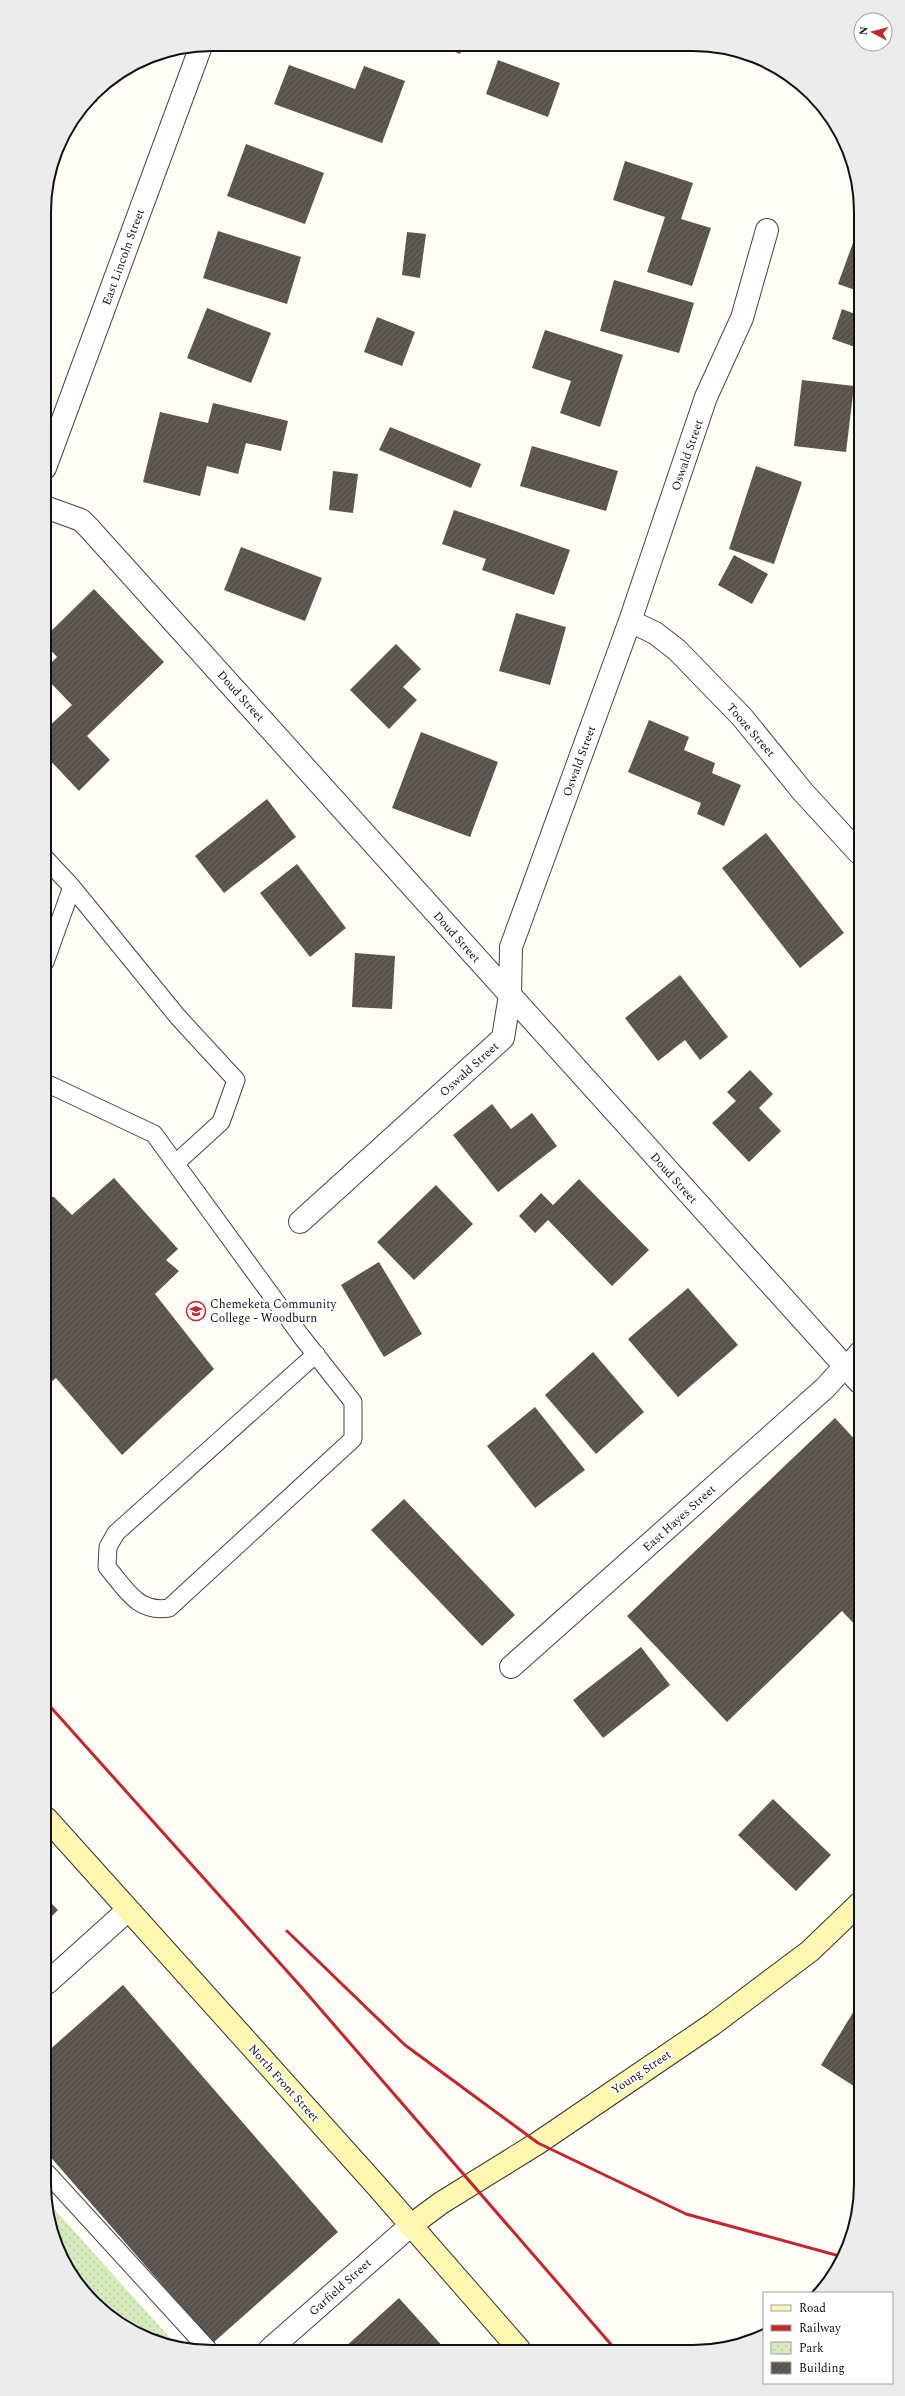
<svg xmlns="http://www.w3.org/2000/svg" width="905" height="2396" font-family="Spectral,serif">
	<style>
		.park { fill: url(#park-dots) }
		.building { fill: url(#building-hatch) }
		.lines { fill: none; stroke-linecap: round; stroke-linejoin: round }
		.service-casing { stroke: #444; stroke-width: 19 }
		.minor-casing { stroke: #444; stroke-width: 24 }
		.tertiary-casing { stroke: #444; stroke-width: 24 }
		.secondary-casing { stroke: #333; stroke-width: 24 }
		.path { stroke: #333; stroke-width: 2.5; stroke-dasharray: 4 2; stroke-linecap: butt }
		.service { stroke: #fff; stroke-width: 17 }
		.minor { stroke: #fff; stroke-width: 22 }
		.tertiary { stroke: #fff; stroke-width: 22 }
		.secondary { stroke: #fff6b0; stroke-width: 22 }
		.rail { stroke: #c4262e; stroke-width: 3 }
		.labels { text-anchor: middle; stroke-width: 4; stroke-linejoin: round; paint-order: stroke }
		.street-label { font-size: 12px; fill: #111; stroke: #fff }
		.poi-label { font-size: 12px; fill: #111; stroke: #fff; text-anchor: start }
		.rim { fill: none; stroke: #111; stroke-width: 2 }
	</style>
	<defs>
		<pattern id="park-dots" width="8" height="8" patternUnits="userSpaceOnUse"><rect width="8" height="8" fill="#d5ebbd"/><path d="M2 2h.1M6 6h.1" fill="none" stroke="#b6c8a1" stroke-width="1.8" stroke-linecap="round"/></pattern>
		<pattern id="building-hatch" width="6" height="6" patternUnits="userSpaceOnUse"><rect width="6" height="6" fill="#5a524d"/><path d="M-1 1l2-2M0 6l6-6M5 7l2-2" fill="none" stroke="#6d6662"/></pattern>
	</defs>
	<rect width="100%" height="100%" fill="#fffdf5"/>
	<path class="park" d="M47 2201 180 2349C166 2345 148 2341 136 2334 89 2306 47 2257 47 2201Z"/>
	<path class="building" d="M438 45 463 46 460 54Z
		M498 60 560 83 548 117 486 94Z
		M289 65 355 89 364 66 405 81 382 143 274 104Z
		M99 89 97 102 89 101Z
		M246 144 324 173 305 224 227 196Z
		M625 161 693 183 681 219 711 228 692 286 647 272 665 217 613 200Z
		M218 231 301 257 287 304 203 278Z
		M407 232 426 234 420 278 402 275Z
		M854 240 858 242V291L838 284Z
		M614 280 694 303 679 353 600 331Z
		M207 308 271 333 251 383 187 358Z
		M842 309 858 315V348L832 339Z
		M377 317 415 332 402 366 364 352Z
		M545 330 623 355 600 427 560 413 571 381 532 368Z
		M802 380 854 386 846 452 794 446Z
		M213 403 288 421 281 451 246 443 238 474 207 466 200 496 143 482 160 412 208 423Z
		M390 427 481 464 471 488 379 450Z
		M532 446 618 471 606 511 520 486Z
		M756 466 802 482 774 564 729 549Z
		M333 471 358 474 353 513 329 510Z
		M454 510 570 550 554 595 482 570 486 559 442 544Z
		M241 547 322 578 305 621 224 590Z
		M734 555 768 574 752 604 718 585Z
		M94 589 164 662 87 736 110 760 79 791 45 755V730L72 705 45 677V669L57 657 45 644V637Z
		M516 613 566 627 550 685 499 671Z
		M396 644 421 669 403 687 417 700 389 729 350 690Z
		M649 720 689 737 684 750 715 763 712 773 741 785 724 826 697 814 701 803 628 772Z
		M421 732 498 762 470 837 392 808Z
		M267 799 296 837 224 893 195 856Z
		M766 833 844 933 800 968 722 868Z
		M297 864 346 928 310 957 260 893Z
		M355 953 395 956 392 1009 352 1007Z
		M680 975 728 1037 700 1060 685 1040 658 1061 625 1018Z
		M750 1070 773 1094 759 1108 781 1131 749 1162 712 1123 736 1101 727 1092Z
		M492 1104 511 1129 532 1113 557 1146 498 1192 453 1135Z
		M114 1178 178 1249 166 1260 179 1271 155 1294 214 1369 122 1455 56 1378 46 1386V1197H54L72 1215Z
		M579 1179 649 1250 612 1286 548 1220 535 1233 519 1216 541 1193 553 1205Z
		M436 1185 473 1224 414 1280 377 1242Z
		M379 1262 422 1334 384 1357 341 1285Z
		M688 1288 738 1345 678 1397 628 1339Z
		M593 1352 644 1412 596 1454 545 1395Z
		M535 1407 585 1470 535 1508 487 1446Z
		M835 1418 860 1445V1630L842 1611 727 1722 627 1616Z
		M404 1499 515 1615 482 1646 371 1530Z
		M641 1647 670 1685 603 1738 573 1700Z
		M773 1799 831 1855 796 1891 738 1835Z
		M47 1899 58 1910 47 1921Z
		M123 1985 338 2232 213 2343 47 2153V2052Z
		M860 2001V2090L821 2065Z
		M399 2298 445 2349H343Z"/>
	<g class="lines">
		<defs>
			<path id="service" d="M45 858 72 887 45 962
				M72 887 178 1017 236 1080 221 1122 176 1163
				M46 1083 154 1134 301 1336 353 1402V1439L169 1608C137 1613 126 1589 107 1567L108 1547 116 1533 316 1354
				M845 1366 859 1350
				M47 2173 208 2349"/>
			<path id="minor" d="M45 507 81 520 89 528 859 1382
				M630 621 655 633 677 650 742 717 803 792 859 853
				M300 1222 503 1038 510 995 511 947 630 621 706 397 742 318 767 230
				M511 1667 825 1388 845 1366
				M47 1983 128 1910"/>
			<path id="tertiary" d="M45 468 201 46
				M270 2349 410 2226"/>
			<path id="secondary" d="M47 1819 375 2184 519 2349
				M410 2226 441 2203 538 2143 713 2024 810 1951 860 1903"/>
		</defs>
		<use href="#service" class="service-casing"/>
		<use href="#minor" class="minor-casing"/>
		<use href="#tertiary" class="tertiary-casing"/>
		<use href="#secondary" class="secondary-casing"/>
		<path class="path" d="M137 2334 158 2336"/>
		<use href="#service" class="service"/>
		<use href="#minor" class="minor"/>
		<use href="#tertiary" class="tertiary"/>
		<use href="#secondary" class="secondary"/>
		<path class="rail" d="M47 1703 303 1989 615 2349
			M287 1931 405 2045 538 2143 686 2214 843 2257"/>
	</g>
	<defs>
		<symbol id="university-ring" viewBox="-11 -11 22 22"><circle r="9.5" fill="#fff" stroke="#c4262e" stroke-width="1.5"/><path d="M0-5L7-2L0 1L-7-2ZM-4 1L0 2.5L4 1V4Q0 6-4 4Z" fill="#c4262e"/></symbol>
	</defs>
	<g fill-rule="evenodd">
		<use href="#university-ring" x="185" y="1300" width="22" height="22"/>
	</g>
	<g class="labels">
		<g class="street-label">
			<text transform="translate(123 257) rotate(-70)" y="4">East Lincoln Street</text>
			<text transform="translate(687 455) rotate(-71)" y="4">Oswald Street</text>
			<text transform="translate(241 696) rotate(48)" y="4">Doud Street</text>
			<text transform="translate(751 730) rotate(49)" y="4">Tooze Street</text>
			<text transform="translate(579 761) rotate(-70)" y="4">Oswald Street</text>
			<text transform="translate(457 937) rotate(48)" y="4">Doud Street</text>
			<text transform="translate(469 1069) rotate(-42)" y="4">Oswald Street</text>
			<text transform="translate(674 1178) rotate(48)" y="4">Doud Street</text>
			<text transform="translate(679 1518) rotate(-42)" y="4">East Hayes Street</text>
			<text transform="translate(641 2072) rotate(-34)" y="4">Young Street</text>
			<text transform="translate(284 2083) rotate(48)" y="4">North Front Street</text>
			<text transform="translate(340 2287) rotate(-42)" y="4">Garfield Street</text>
		</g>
		<g class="poi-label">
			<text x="210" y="1308">Chemeketa Community<tspan x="210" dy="14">College - Woodburn</tspan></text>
		</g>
	</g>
	<path d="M0 0H905V2396H0ZM212 51H693A161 161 0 0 1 854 212V2184A161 161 0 0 1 693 2345H212A161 161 0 0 1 51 2184V212A161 161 0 0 1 212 51Z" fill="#ececec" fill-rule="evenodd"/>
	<path class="rim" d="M212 51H693A161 161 0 0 1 854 212V2184A161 161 0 0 1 693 2345H212A161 161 0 0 1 51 2184V212A161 161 0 0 1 212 51Z"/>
	<rect x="763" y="2292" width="130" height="92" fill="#ffffff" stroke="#a0a0a0"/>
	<rect x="771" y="2305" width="20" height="6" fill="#fff6b0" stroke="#a0a0a0"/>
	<text x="799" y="2312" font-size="12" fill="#111111">Road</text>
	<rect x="771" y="2325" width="20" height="6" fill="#c4262e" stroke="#a0a0a0"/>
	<text x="799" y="2332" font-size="12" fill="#111111">Railway</text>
	<rect x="771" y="2342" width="20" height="12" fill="url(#park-dots)" stroke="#a0a0a0"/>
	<text x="799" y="2352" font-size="12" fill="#111111">Park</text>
	<rect x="771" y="2362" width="20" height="12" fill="url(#building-hatch)" stroke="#a0a0a0"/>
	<text x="799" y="2372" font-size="12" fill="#111111">Building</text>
	<g transform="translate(873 32) rotate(277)"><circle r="19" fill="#ffffff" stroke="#a0a0a0"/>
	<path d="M0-3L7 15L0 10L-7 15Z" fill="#c4262e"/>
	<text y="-6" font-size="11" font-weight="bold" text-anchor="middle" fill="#111111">N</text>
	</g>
</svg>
